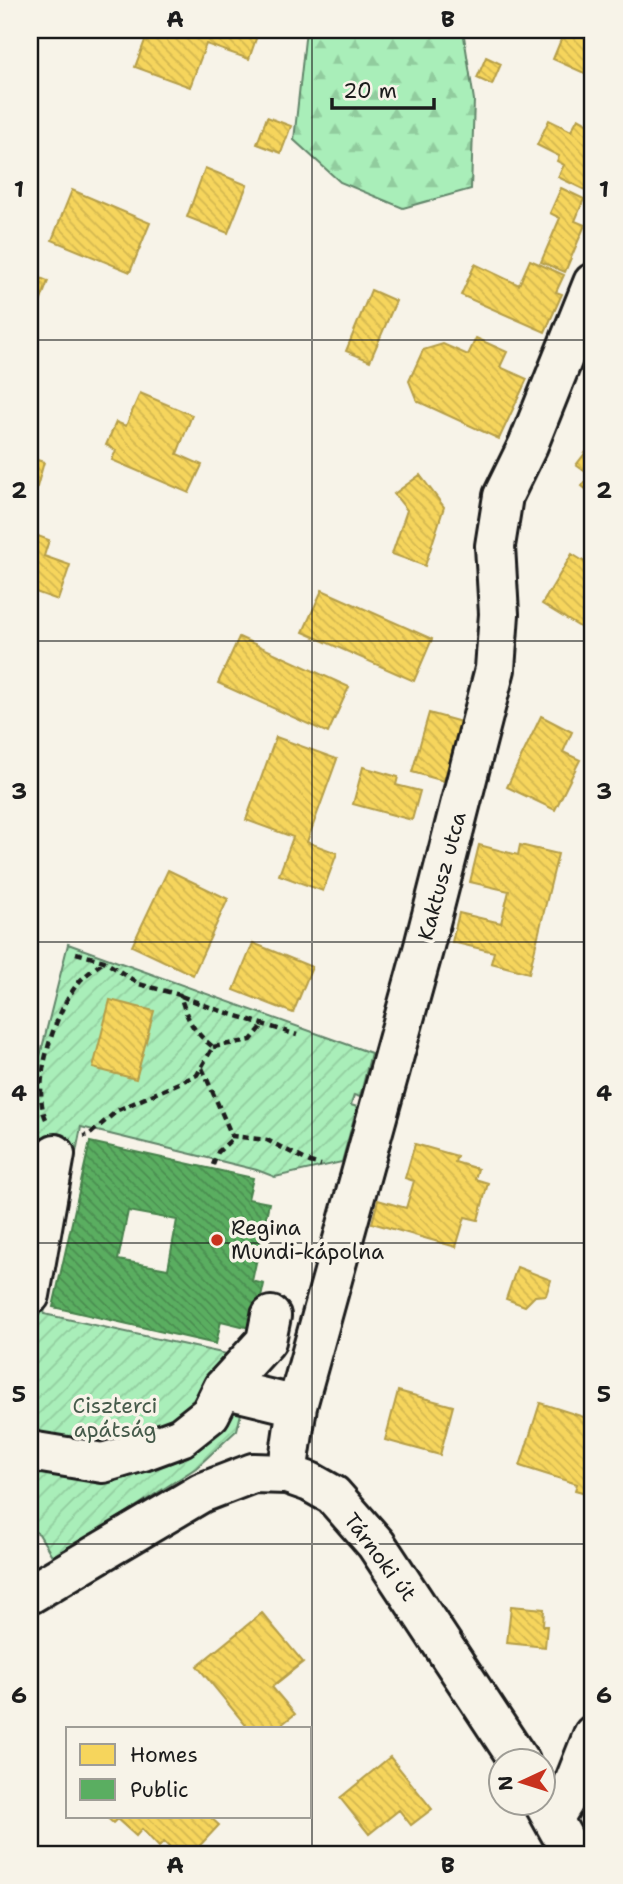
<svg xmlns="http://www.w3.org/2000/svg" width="623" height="1884" font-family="'Shantell Sans',sans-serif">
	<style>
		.forest { fill: url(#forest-firs); stroke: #62856a; stroke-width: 2 }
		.garden { fill: url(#garden-furrows); stroke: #62856a; stroke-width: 2 }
		.homes { fill: url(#homes-back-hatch); stroke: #b59e49; stroke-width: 2 }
		.public { fill: url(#public-back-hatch); stroke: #47824c; stroke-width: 2; fill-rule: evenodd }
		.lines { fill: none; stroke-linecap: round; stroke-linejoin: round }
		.minor-casing { stroke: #1c1c1c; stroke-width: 44 }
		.path { stroke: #1c1c1c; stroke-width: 4.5; stroke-dasharray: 7 5; stroke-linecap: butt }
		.minor { stroke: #f7f3e8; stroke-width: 38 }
		.grid { fill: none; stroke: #1c1c1c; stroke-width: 2; stroke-opacity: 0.55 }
		.poi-dot { fill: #c8321e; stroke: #f7f3e8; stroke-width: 2.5 }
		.labels { text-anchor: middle; stroke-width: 7; stroke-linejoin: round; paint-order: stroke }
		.street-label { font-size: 21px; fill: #1c1c1c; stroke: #f7f3e8 }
		.poi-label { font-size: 21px; fill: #1c1c1c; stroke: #f7f3e8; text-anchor: start }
		.park-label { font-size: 21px; fill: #465b4b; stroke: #f7f3e8 }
		.neatline { fill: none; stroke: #1c1c1c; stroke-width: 2.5 }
		.grid-label { font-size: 23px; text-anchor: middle; font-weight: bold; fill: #1c1c1c }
	</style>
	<defs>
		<pattern id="forest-firs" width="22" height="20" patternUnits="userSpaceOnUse" patternTransform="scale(1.75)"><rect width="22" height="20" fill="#a9eeb9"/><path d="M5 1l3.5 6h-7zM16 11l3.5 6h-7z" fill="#91cc9e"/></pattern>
		<pattern id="garden-furrows" width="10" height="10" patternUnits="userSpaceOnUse" patternTransform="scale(1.75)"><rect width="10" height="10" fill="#a9eeb9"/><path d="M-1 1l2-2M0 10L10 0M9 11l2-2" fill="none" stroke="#91cc9e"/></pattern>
		<pattern id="homes-back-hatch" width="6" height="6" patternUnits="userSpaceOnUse" patternTransform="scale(1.75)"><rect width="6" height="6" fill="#f6d55c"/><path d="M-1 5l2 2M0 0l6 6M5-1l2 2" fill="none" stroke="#d2b64f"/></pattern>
		<pattern id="public-back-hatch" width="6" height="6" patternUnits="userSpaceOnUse" patternTransform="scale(1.75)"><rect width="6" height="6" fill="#5aae61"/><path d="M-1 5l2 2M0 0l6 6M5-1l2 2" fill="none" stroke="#4a8d4f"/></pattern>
	</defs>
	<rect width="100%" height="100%" fill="#f7f3e8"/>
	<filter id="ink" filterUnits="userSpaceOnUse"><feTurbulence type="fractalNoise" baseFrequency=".0143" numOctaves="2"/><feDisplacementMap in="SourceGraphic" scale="14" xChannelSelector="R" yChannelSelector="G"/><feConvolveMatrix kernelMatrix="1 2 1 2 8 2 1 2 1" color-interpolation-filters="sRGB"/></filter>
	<g filter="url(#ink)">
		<path class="forest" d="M306 30H463L474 100 471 189 403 208 340 182 294 140Z"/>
		<path class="garden" d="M68 944 371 1053 360 1097 354 1095 351 1105 357 1107 342 1162 275 1177 257 1170 81 1127 44 1314 254 1360 237 1430 196 1468 54 1559 39 1534 30 1529V1096Z"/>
		<path class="homes" d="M149 30H259L249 59 206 44 190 87 135 67Z
			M565 30H593V77L553 59Z
			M486 57 501 64 492 85 477 78Z
			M267 117 291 126 281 153 257 144Z
			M578 118 593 126V194L558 177 564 165 557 161 559 156 537 145 549 120 571 131Z
			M205 168 247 185 228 233 187 217Z
			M561 188 584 199 575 221 585 225 565 272 541 262 560 218 550 213Z
			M72 190 150 223 130 272 52 240Z
			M530 260 564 275 556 292 562 294 545 332 461 295 475 264 519 285Z
			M30 274 48 281 34 319 30 317Z
			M371 290 396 301 370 361 346 351Z
			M476 338 507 352 500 367 527 379 499 439 417 401 409 381 423 350 443 344 468 355Z
			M140 393 192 415 177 454 202 465 189 493 112 460 116 450 106 445 116 422 126 426Z
			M593 443V495L582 486 590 475 576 465Z
			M30 458 44 462 30 512Z
			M420 475 444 507 425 566 392 554 407 510 394 494Z
			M30 533 49 540 44 556 70 565 58 600 30 590Z
			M572 554 593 567V635L542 604Z
			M322 590 432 639 414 681 303 632Z
			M239 637 349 687 328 733 218 683Z
			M429 713 461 722 444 781 412 772Z
			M541 716 572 732 563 752 580 760 555 810 507 787Z
			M276 737 337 759 307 842 337 853 323 891 279 875 293 837 246 820Z
			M363 767 398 777 396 785 420 791 412 820 353 804Z
			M479 845 518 855 520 845 558 854 529 973 491 963 494 952 452 942 459 913 501 923 509 891 470 882Z
			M168 870 228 899 193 975 132 946Z
			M253 943 312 967 293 1013 234 990Z
			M110 1000 154 1011 136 1079 93 1068Z
			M415 1144 457 1156 455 1162 478 1169 475 1179 488 1183 478 1220 465 1217 456 1247 372 1223 378 1200 406 1208 414 1181 405 1178Z
			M517 1267 551 1280 546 1295 535 1296 525 1306 506 1299Z
			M398 1391 453 1406 440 1455 385 1440Z
			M540 1403 584 1417 592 1435 587 1449 593 1451V1495L575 1490 577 1484 520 1466Z
			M511 1606 544 1609 543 1626H547L545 1647 507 1643Z
			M262 1613 303 1662 272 1687 295 1714 277 1728H248L197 1666Z
			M390 1757 432 1809 411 1825 399 1810 369 1834 340 1798Z
			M105 1816H209L219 1825 192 1854H176L164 1842 159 1847 142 1829 136 1836 117 1819 113 1823Z"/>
		<path class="public" d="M90 1142 253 1178 248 1199 269 1203 252 1281 264 1284 254 1329 221 1321 216 1344 53 1307ZM128 1211 177 1220 168 1269 118 1260Z"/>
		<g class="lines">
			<defs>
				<path id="minor" d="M30 1295 55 1154
					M223 1388 266 1341 271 1316
					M30 1451 103 1463 143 1451 181 1437 210 1414 223 1388 297 1406
					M287 1474 297 1406 423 950 495 669 499 614 495 546 503 496 528 445 593 283
					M30 1594 201 1493 253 1473 287 1474 310 1482 333 1495 376 1544 520 1762
					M542 1800 572 1854
					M553 1819 572 1788 593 1735"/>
			</defs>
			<use href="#minor" class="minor-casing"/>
			<path class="path" d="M76 953 104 961 139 984 180 995C188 1021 192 1030 213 1047L197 1075 118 1110 89 1135 84 1136
				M181 996 212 1008 297 1035
				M213 1047 251 1040 264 1024
				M202 1068 232 1136 267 1140 310 1162 321 1165
				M46 1119C30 1085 56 1009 79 982 86 974 96 968 104 961
				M213 1165 218 1152 234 1137"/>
			<use href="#minor" class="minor"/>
		</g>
	</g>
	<path class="grid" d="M312 30V1854M30 340H593M30 641H593M30 942H593M30 1243H593M30 1544H593"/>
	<circle class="poi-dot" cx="217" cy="1240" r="7"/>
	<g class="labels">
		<g class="street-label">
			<text transform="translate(442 876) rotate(-75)" y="7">Kaktusz utca</text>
			<text transform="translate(380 1557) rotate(53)" y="7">Tárnoki út</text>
		</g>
		<g class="poi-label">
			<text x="231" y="1235">Regina<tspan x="231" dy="24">Mundi-kápolna</tspan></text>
		</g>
		<g class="park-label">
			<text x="115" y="1413">Ciszterci<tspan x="115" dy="24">apátság</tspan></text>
		</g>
	</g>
	<rect width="623" height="1884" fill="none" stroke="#f7f3e8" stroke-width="77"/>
	<rect x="66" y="1727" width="245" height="91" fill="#f7f3e8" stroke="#9f9d96" stroke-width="2"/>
	<rect x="80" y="1744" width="35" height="21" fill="#f6d55c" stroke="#9f9d96" stroke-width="2"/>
	<text x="130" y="1762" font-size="21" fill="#1c1c1c">Homes</text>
	<rect x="80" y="1779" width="35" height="21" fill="#5aae61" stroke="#9f9d96" stroke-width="2"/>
	<text x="130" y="1797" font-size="21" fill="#1c1c1c">Public</text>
	<g transform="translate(522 1782) rotate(266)"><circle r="33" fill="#f7f3e8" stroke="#9f9d96" stroke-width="2"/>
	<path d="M0-5L12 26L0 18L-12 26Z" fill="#c8321e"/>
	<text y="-10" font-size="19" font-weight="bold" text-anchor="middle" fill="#1c1c1c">N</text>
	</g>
	<path d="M332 98v10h102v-10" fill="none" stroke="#1c1c1c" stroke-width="3.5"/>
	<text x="343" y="98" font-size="21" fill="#1c1c1c" stroke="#f7f3e8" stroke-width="5" paint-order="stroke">20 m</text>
	<rect x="38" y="38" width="546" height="1808" class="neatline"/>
	<g class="grid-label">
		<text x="175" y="27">A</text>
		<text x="448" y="27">B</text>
		<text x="19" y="197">1</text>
		<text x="604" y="197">1</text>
		<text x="19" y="498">2</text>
		<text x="604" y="498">2</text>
		<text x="19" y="799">3</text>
		<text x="604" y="799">3</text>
		<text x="19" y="1101">4</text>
		<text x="604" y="1101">4</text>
		<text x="19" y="1402">5</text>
		<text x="604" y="1402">5</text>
		<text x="19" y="1703">6</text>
		<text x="604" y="1703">6</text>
		<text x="175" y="1873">A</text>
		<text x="448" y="1873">B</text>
	</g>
</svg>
